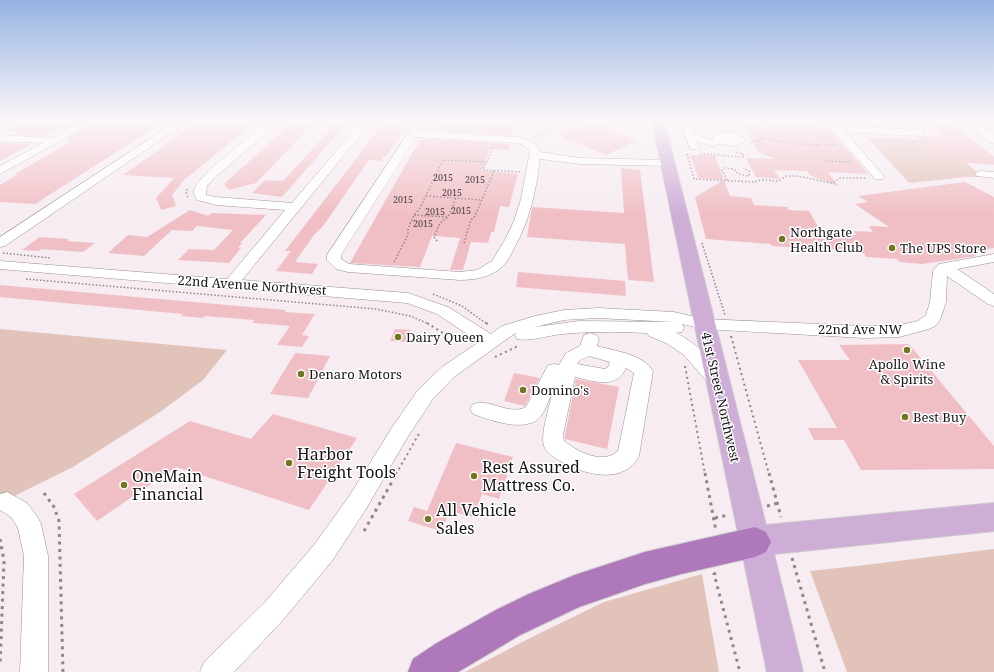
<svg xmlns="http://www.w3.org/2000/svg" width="994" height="672" font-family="'Noto Serif',serif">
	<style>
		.green { fill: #e1c3ba }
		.building { fill: #f0bfc5 }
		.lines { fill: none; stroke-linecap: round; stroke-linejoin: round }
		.minor-casing { stroke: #988f93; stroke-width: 1 }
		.major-casing { stroke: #cccbcc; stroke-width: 2 }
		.highway-casing { stroke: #cccbcc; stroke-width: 2 }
		.path-far2 { stroke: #8d878a; stroke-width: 1.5; stroke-dasharray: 1.5 2; stroke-linecap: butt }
		.path-far1 { stroke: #8d878a; stroke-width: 2; stroke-dasharray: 2 3.5; stroke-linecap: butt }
		.path { stroke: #8d878a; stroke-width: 3; stroke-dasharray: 3 4.5; stroke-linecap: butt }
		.minor { fill: #fff; fill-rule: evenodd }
		.major { fill: #ceaed6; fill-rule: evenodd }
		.highway { fill: #ae78ba; fill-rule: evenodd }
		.poi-dot { fill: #72771f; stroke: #fff; stroke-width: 1.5 }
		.labels { text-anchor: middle; stroke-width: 3; stroke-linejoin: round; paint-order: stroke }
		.far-number-label { font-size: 9px; fill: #4c3e41 }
		.poi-label { font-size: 13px; fill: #161315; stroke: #fff; text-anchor: start }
		.street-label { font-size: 13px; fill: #161315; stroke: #fff }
		.near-poi-label { font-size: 16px; fill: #161315; stroke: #fff; text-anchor: start }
	</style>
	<rect width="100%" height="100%" fill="#f6ecf1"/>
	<path class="green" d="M867 137 940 141 983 177H966L909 183Z
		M0 329 227 350 203 380 160 412 73 467 0 503Z
		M994 549V672H847L810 571 866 565Z
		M702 574 719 672H465L530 638 604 602Z"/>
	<path class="building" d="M34 121 49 123 53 121 80 122 62 131 61 128 46 136 16 134 22 132 4 131 22 122Z
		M108 121H165L35 204 0 202V185L18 174H15L69 143 67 139 97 123H104Z
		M200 121H257L185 179 172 195 176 206 161 210 156 198 174 178 123 175Z
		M294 121H316L256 183 229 190 224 184Z
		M323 121 347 123 282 197 252 193 265 180 283 181 331 129Z
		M385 121H410L386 157H384L381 161 369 160 323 226 314 235 295 262 318 264 312 274 276 271 291 251H285Z
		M438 121H445L515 124 512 135 433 130Z
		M596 121H629L607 130 637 141 606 155 558 135Z
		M741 121H780L817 124 822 130 831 131 868 174 828 172 839 187 823 180 818 179 810 175 807 171 774 170 780 179 756 177 746 158 776 159 758 152Z
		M928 123 952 124 994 157V165L944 161 917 137 925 135 944 136Z
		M427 139 510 144 509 150 491 149 489 150 482 171 518 174 509 207 500 206 494 232H491L488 243 471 242 463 270H450L460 238 432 236 420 267 350 263 415 148H416L421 140Z
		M0 143H1L31 144 0 161Z
		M690 155 715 156 730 196 751 198 754 205 787 207 789 210 809 211 822 233 856 235 854 231 873 232 869 226 889 227 855 204 868 202 858 196 965 182 994 197V248L970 252 976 256 922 264 900 262 897 259 866 257 864 253 846 252 845 250 772 246 771 244 706 239 695 197 724 180 698 178Z
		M621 168 640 170 654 282 628 280 625 244 527 237 532 207 624 213Z
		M190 210 208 216 212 213 266 215 240 243H242L238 248H241L229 263 178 260 189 249 214 250 233 230 197 226 192 231 172 230 144 256 108 253 128 235 147 237Z
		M40 237 69 239 67 241 95 243 83 252 41 249 39 251 22 250Z
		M518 272 625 281 626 296 516 287Z
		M0 285 286 310 285 312 315 314 302 335 309 336 302 347 277 345 290 326 253 323 254 320 205 316 203 318 181 316 183 314 0 297Z
		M395 329 411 330 406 342 390 341Z
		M909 344 994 446V469L861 470 844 440H814L808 428H837L798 360H850L839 345Z
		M295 353 330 356 308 398 270 394Z
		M514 373 540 378 525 406 504 401Z
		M576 379 619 387 607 449 565 439V435Z
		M273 414 357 438 309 510 176 467 97 521 74 494 190 421 251 439Z
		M456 443 513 457 499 499 482 494 474 517 450 511 441 531 408 521 414 507 427 511Z"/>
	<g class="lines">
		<defs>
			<path id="minor" d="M85 121H97L0 174V166L43 143 0 141V135L53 138Z
				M177 121H188L5 246 0 247V237Z
				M269 121H280L213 179 207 186 206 195 216 197 292 203 362 121H372L242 280 408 293 448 307 491 334 502 326 535 316 564 310 598 308 674 312 704 319 864 326 899 325 918 321 926 315 930 302 933 271 939 264 994 254V262L957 269 994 294V306L988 304 947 276 946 302 940 320 935 326 929 329 899 337 864 338 704 329 682 324 684 328 682 332 676 333C695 342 716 362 726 380L724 385 717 387 710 385 684 355 668 344 649 336 647 333C619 332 591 331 563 334 549 335 529 342 517 339L515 335 516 333 514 334 454 377 432 400 407 438 366 509 332 561 283 620 234 672H200L204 662 265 602 314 545 350 495 393 426 418 390 442 367 479 342 437 314 407 303 0 269V261L227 279 285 210 216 205 197 200C194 196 193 192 195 188 201 173 254 134 269 121ZM598 318 674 322H675L579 321 535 327 564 320Z
				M416 121H426L419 131 516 137C525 139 539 142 540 152L580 158 668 160 674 163 668 166 580 164 540 159C536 191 530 220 514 248 511 254 508 261 503 266 492 277 475 280 460 280L348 272 336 269 327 260V255ZM416 137 516 143 523 145 530 151 521 199 514 221 506 238 492 261 477 270 460 272 349 264 341 259V255Z
				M680 121H690L695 135 713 140 714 135C725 130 738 130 746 140L736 146 720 144 713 146 697 142 699 147 698 149H690Z
				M964 121H975L994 135V143L990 142Z
				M833 122 839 126 921 130 926 133 921 136 845 132 883 175 885 177 883 179H875L830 127 828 125Z
				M981 171 994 172V178L977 176 975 174 977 172Z
				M590 333 596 335 599 339 597 346C615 351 643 354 653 371L639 456C624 485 585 475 562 462 555 458 546 453 544 446 540 433 550 405 553 391 549 399 546 409 541 416 527 434 490 420 473 414L470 409 473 404C490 398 509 416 526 407L548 365 554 364 559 365 566 353 580 346 584 335ZM589 356 610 362 608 367 605 369 577 364 580 360ZM626 368 634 373 618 451C603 465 578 452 564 441L563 435 575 377C594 381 616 390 626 368Z
				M7 492 27 503 37 516 41 524 48 556V672H20L24 556 18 528 11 517 0 510V494Z"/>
			<path id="major" d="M652 121H664L766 525 994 503V531L774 554 803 672H767Z"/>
			<path id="highway" d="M755 527 766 532 771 542 766 552 755 557 681 574 645 584 579 607 520 635 458 672H408L413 659 437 643 496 610 529 594 575 575 645 552Z"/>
		</defs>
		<use href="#minor" class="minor-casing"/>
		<use href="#major" class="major-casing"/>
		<use href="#highway" class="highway-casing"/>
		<path class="path-far2" d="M508 121 509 124
			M551 121 568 122
			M787 121 823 123
			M817 122 824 131
			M492 123 497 121
			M498 130 500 124 504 121
			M759 132 763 138
			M535 137 570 121
			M822 137 831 138
			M758 141 765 145
			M751 143 763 138 791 143
			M795 144 821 145
			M825 145 838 144
			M493 148 483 170 521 172
			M687 154 694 179 755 182C762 178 769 181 777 181 781 181 784 176 789 176 804 175 818 182 833 183L840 178H867
			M700 154 744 157 743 154 736 152
			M825 161 853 162
			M727 180 722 170 725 168 734 169 738 174 749 176V171L743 168
			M187 189 186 192 188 198
			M426 196 482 200
			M414 215 447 217
			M437 241 434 237 440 223 448 217 456 198
			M464 243 471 220 475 216 494 171
			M702 243 725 315
			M3 253 51 258
			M394 262 408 235V229L413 217 420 208 443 160 486 162
			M26 279 376 309 410 316 429 324
			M433 294 462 306 487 324"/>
		<path class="path-far1" d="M427 323 459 343
			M486 323 488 324
			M731 336 769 474
			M495 357 518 346
			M685 366 705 474
			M396 474 420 432"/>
		<path class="path" d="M705 473 716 531
			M769 473 781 517
			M44 493 54 507 59 521 63 672
			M767 506 778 503
			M715 518 728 515
			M364 531 397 473
			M0 539 4 561 0 666
			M792 558 825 672
			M716 573 714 574 740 672"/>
		<use href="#minor" class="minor"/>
		<use href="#major" class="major"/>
		<use href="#highway" class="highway"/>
	</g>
	<linearGradient id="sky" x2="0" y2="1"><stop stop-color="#96b3e2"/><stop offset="0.56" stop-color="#fbf6f9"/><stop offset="1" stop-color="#fbf6f9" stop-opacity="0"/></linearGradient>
	<rect width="994" height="215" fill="url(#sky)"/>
	<g class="poi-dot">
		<circle cx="782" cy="239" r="4"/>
		<circle cx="892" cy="248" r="4"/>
		<circle cx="398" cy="337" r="4"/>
		<circle cx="907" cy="350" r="4"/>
		<circle cx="301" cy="374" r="4"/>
		<circle cx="523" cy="390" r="4"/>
		<circle cx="905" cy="417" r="4"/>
		<circle cx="289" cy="463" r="4"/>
		<circle cx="474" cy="476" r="4"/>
		<circle cx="124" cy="485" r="4"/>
		<circle cx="428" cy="519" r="4"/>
	</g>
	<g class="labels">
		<g class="far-number-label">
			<text x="443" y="181">2015</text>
			<text x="475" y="183">2015</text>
			<text x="452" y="196">2015</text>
			<text x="403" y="203">2015</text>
			<text x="461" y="214">2015</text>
			<text x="435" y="215">2015</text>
			<text x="423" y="227">2015</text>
		</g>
		<g class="poi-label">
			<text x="790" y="237">Northgate<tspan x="790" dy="15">Health Club</tspan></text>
			<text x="900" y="253">The UPS Store</text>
			<text x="406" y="342">Dairy Queen</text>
			<text x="907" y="369" text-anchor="middle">Apollo Wine<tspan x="907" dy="15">&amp; Spirits</tspan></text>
			<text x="309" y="379">Denaro Motors</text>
			<text x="531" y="395">Domino's</text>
			<text x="913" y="422">Best Buy</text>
		</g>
		<g class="street-label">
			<text transform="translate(252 285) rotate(4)" y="5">22nd Avenue Northwest</text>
			<text x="860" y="334">22nd Ave NW</text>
			<text transform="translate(721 397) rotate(77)" y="5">41st Street Northwest</text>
		</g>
		<g class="near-poi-label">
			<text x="297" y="460">Harbor<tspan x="297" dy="18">Freight Tools</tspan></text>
			<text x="482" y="473">Rest Assured<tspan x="482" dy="18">Mattress Co.</tspan></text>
			<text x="132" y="482">OneMain<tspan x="132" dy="18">Financial</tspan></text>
			<text x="436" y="516">All Vehicle<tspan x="436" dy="18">Sales</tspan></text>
		</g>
	</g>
</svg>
